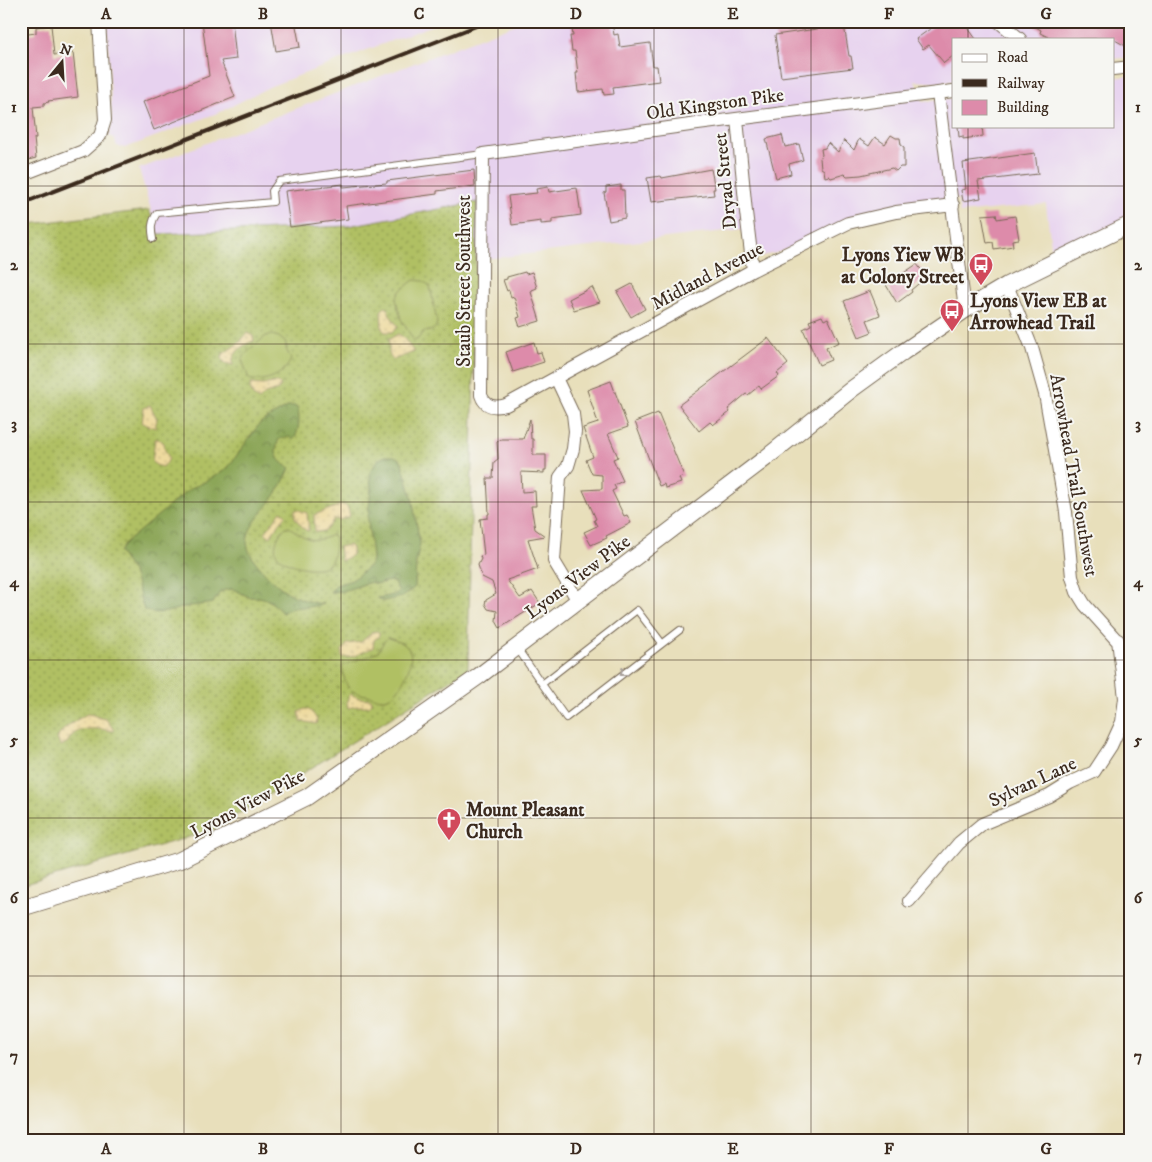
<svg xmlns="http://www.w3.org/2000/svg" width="1152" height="1162" font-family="'IM FELL DW Pica',serif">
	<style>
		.built { fill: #e7d2ef }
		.grass { fill: url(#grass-dots); stroke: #767540 }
		.forest { fill: url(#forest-crowns); stroke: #64683c }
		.sand { fill: url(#sand-dots); stroke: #94825e }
		.pitch { fill: #b0c063; stroke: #767540 }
		.building { fill: #dd8baa }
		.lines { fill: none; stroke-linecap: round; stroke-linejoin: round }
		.service-casing { stroke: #786955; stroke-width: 8 }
		.minor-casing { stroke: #786955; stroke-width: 14 }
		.tertiary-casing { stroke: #786955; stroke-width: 18 }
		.service { stroke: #fff; stroke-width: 6 }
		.minor { stroke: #fff; stroke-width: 12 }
		.tertiary { stroke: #fff; stroke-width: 16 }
		.rail { stroke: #3b2a1e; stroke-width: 4 }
		.oneway { stroke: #a79f9a }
		.grid { fill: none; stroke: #3b2a1e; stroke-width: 1; stroke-opacity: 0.55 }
		.labels { text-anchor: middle; stroke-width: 4; stroke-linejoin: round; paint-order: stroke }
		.street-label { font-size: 19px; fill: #3b2a1e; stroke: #f6f6f2 }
		.poi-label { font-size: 19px; font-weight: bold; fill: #3b2a1e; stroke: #f6f6f2; text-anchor: start }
		.neatline { fill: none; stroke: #3b2a1e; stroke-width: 2 }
		.grid-label { font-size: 16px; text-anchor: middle; font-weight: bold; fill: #3b2a1e }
	</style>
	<defs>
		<pattern id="grass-dots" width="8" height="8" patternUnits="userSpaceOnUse" patternTransform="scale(1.25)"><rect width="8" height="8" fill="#b0c063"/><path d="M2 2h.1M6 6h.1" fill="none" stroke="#909c51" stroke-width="1.8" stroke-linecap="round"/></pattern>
		<pattern id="forest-crowns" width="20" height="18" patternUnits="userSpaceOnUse" patternTransform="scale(1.25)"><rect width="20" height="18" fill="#8ca659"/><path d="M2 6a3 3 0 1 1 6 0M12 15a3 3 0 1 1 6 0" fill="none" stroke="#748749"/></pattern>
		<pattern id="sand-dots" width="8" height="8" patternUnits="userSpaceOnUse" patternTransform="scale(1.25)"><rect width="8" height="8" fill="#eeda9e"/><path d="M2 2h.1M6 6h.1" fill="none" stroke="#cdbb88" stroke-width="1.8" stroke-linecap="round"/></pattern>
	</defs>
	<rect width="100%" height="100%" fill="#f6f6f2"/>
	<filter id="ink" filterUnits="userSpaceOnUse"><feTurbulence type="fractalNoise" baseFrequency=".02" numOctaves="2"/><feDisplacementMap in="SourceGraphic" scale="10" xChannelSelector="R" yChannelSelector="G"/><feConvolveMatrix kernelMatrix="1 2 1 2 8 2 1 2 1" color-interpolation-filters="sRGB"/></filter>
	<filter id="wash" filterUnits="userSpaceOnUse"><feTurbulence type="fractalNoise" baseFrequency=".0096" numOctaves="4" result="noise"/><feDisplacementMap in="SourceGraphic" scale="20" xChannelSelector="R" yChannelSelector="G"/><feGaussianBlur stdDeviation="1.12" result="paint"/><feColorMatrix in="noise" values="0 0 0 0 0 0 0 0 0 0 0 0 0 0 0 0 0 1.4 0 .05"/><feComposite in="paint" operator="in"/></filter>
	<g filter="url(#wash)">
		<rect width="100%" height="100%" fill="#e8dfbb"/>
		<path class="built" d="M107 21H444L271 86 220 112 125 148 117 146 114 138 109 136 112 121Z
			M524 21H1131V57L1113 59V39H953V81L938 83 915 81 923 102 953 98V126H1113V78L1131 76V216L1052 254 1046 204 960 213 958 199 903 207 776 253 762 256 758 254 755 247 742 229 493 258 476 257 477 202 348 226 158 234 139 169Z"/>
		<path class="grass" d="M477 202 468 669 213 830 21 886V225L149 210 158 234 348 226Z"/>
		<path class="forest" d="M289 406H295L298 410C300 419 299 433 293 440L290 437 279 439C273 453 276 461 290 468 285 479 279 491 271 501 244 535 235 543 270 578 285 593 302 602 323 604 309 609 294 604 282 613 275 605 270 599 259 597 256 597 250 598 247 596 236 591 234 586 220 592L213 603C204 605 194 605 184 607 170 611 159 616 144 610L135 578 129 566 119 552 125 543 191 488 201 484 227 469 260 423Z
			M385 456H394L401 460 412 497 420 544 416 561 415 587 402 597 383 601 378 598 394 595 399 592 394 582 389 581 376 584 371 582 343 591 330 592 336 585 352 580 370 566 372 559 368 520 371 489 370 472 378 460Z"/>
		<path class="sand" d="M385 307 388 309 390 315 398 327 392 332H385L382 329 381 311Z
			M247 333 253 336 254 341C244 343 230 355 233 365L225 363 222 359 223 354 240 342Z
			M398 334 403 337 414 352 393 360C386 354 391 347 388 340Z
			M277 382 281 385 278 390 265 394 259 400 253 396 250 388 251 384 263 385Z
			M150 405 157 419 155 428 142 423 144 408Z
			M155 439H158L164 443 165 450 169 458 167 463 162 467 156 465 152 462Z
			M341 505H345L348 508 350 516 340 520 334 519C328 527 328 532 315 532L314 515Z
			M295 510H299L307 513 309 531 305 530 295 518Z
			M281 511 286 515 274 530 271 537 265 533Z
			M349 545 352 548V555L341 561 339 547Z
			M376 631 379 633V636L374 640 373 648C361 651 355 659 342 657V651L347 644 361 642 373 632Z
			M350 694 359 698 371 699 372 703 369 706H357L348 708 347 702Z
			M305 709C311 709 314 715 317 720L316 724 301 721 299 712Z
			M87 714C95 714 99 719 106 719L114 730 113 731C98 728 74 725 68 742L61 746 57 739C62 727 77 720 87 714Z"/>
		<path class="pitch" d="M414 280 423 281 430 286 437 322C436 331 430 331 423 332L418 339 414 341 401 319 396 299 400 291Z
			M272 335 279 337 286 343V349L291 359C286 374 264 384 249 379L242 360C247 350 258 343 266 336Z
			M286 527H289C306 538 312 545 332 535L335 537C335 545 335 557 329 564 320 573 289 566 280 558 270 550 278 534 286 527Z
			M388 638C395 640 408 644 410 652 414 664 400 692 390 697 382 702 374 696 367 695 347 693 345 685 342 666 352 660 365 659 376 653 382 649 381 642 388 638Z"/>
		<g id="blocks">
			<path class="building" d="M202 21H232L236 59 221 61 235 97 154 130 143 102 209 76Z
				M271 21H295L300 47 276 51Z
				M571 21H612L614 35 618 34 620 47 650 43 653 66H657L659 81 613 87 614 94 604 95 603 89 578 92 576 73H578L575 51H572L570 36H573Z
				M941 21H963L976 39H953V56L944 63 929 45 923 49 916 39Z
				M1025 21H1131V49L1113 39H1052L1040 33 1041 30Z
				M51 25 54 55 73 53 78 97 48 101 49 102 44 103V106L33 107 36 138H34L36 158 21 162V35L36 33V27Z
				M844 25 849 56H851L853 68 781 77 775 35Z
				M958 126H982L983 136 963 139V136L959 137Z
				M782 135 785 147 799 144 803 160 789 164 791 174 776 178 766 139Z
				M891 135 896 138H900L901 145 904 147V167H900L896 171 892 168 861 175 847 176 845 174 831 178 829 176 825 177 824 170 821 168 820 158 822 155 821 149 825 148 828 143 838 152 844 140 854 150 859 139 869 146 875 137 885 144Z
				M1035 153 1038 174 978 181 981 198 963 201 961 190 966 189 963 163Z
				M711 169 715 189H713L714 195 651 202 647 178 661 176 662 178Z
				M474 170 475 186 437 191V194L346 206 348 219 290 227 285 191 343 184V187L387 183V181Z
				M621 185V190H624L625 218 609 221 604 193 606 192V187Z
				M548 187 549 192 577 188 581 215 552 219V223L541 224V221L512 225 508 196 537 193 536 189Z
				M996 214 997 219 1015 216 1019 239 1012 240 1013 246 994 249 993 242 987 243 982 215Z
				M917 264 922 271 920 273 924 279 911 290 912 292 897 303 886 285Z
				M525 272 526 274 532 272 537 288 532 290 531 292 540 321 520 327 517 318 520 317 514 297 511 298 509 290 507 291 503 280 507 279V277Z
				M632 284 645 309 631 317 617 292Z
				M592 287 600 302 574 310 569 299Z
				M870 291 880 315 867 320 872 332 859 337 844 301Z
				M822 316 824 320 828 318 839 342 826 348 831 360 819 365 803 329 811 325 809 321Z
				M768 338 788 364 777 373 779 376 761 389 759 386 748 395 746 394 728 409 730 412 713 425 710 422 699 431 679 405Z
				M534 342 537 353 541 352 544 362 513 372 506 352Z
				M611 381 628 427 608 434 618 457 613 459 623 481 614 485 616 489 612 491 624 516 627 515 631 523 606 536 607 538 591 545 584 532 597 526 594 520 596 519 583 490 602 489V475L592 474 586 460 593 457 583 428 598 423 587 390Z
				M658 413 684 476 679 478 681 483 665 488 664 484 659 486 635 422Z
				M530 419 531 439H533V455H546V470H544V473L521 472 522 492 535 491 536 506H531L535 529 545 536 528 539 538 569 507 580 520 598 532 591 540 603 500 628 496 621 497 611 488 609 485 604 486 600 496 594 492 582 482 577 478 565 481 559 480 556 484 555 480 519 488 518V514H489L487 478H493L494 462 498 459 497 442 501 439H523Z"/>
		</g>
	</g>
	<g filter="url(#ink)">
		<use href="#blocks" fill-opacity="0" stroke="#786955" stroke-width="1"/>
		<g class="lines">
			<defs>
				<path id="service" d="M153 239C151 228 151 222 157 213L273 202 272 191 279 181 483 154
					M662 643 637 610 542 684 566 718 680 630
					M517 648 542 684"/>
				<path id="minor" d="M998 21 1020 39
					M1113 69 1131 67
					M938 93 965 310
					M737 119 746 212 753 270
					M21 175 83 151 100 136 105 120 99 21
					M953 205 896 212 848 223 753 270 506 405C495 408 485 407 481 395L483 154 690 125 953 91
					M1007 285 1032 348 1045 394 1066 512 1072 577 1077 592 1085 605 1131 656
					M556 378 573 414 575 431 573 449 568 466 560 477 554 561 578 601
					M909 901 959 843 982 824 1049 796 1070 783 1094 772 1111 746 1122 722 1125 698 1118 640"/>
				<path id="tertiary" d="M21 908 180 860 307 797 479 676 767 457 852 389 903 352 965 310 1007 285 1131 224"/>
			</defs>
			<use href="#service" class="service-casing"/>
			<use href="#minor" class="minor-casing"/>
			<use href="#tertiary" class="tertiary-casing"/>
			<use href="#service" class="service"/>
			<use href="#minor" class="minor"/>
			<use href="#tertiary" class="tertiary"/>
			<path class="rail" d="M21 204 489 21"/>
		</g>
		<defs><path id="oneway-chevron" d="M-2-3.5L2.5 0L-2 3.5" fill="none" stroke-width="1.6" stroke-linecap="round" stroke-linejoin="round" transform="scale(1.25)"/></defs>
		<use class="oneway" href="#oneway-chevron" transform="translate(623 673) rotate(142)"/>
	</g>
	<path class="grid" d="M184 21V1141M341 21V1141M498 21V1141M654 21V1141M811 21V1141M968 21V39M968 126V1141M21 186H1131M21 344H1131M21 502H1131M21 660H1131M21 818H1131M21 976H1131"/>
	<defs>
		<symbol id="bus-pin" viewBox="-11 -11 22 30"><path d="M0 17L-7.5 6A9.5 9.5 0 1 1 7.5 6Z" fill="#d1495b" stroke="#f6f6f2"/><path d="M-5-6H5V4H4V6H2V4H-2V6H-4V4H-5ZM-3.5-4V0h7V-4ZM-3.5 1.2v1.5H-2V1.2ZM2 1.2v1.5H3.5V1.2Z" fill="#fff"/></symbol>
		<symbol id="church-pin" viewBox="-11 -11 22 30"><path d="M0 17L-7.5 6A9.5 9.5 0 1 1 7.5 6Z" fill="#d1495b" stroke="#f6f6f2"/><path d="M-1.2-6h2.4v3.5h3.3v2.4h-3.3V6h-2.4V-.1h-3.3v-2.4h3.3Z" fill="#fff"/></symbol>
	</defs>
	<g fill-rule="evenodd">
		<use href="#bus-pin" x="967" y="251" width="28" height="38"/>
		<use href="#bus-pin" x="938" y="297" width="28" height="38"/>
		<use href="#church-pin" x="435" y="806" width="28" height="38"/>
	</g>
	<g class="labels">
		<g class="street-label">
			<text transform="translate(715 103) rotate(-8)" y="7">Old Kingston Pike</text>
			<text transform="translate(724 181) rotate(-96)" y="7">Dryad Street</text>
			<text transform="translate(707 275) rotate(-28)" y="7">Midland Avenue</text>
			<text transform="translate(463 281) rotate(-90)" y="7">Staub Street Southwest</text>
			<text transform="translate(1075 475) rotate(80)" y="7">Arrowhead Trail Southwest</text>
			<text transform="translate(577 576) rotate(-37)" y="7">Lyons View Pike</text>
			<text transform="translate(1032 781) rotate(-25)" y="7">Sylvan Lane</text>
			<text transform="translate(247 803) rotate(-28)" y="7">Lyons View Pike</text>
		</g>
		<g class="poi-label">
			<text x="964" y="261" text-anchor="end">Lyons Yiew WB<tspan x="964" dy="22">at Colony Street</tspan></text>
			<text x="970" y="307">Lyons View EB at<tspan x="970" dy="22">Arrowhead Trail</tspan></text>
			<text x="466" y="816">Mount Pleasant<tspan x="466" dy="22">Church</tspan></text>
		</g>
	</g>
	<rect width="1152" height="1162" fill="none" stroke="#f6f6f2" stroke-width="55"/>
	<rect x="952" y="38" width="162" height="90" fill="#f6f6f2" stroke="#aba49d"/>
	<rect x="962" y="54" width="25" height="8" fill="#ffffff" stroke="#aba49d"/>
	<text x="997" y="62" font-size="15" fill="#3b2a1e">Road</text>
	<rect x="962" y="79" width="25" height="8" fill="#3b2a1e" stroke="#aba49d"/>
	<text x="997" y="88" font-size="15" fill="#3b2a1e">Railway</text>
	<rect x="962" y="100" width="25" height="15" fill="#dd8baa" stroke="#aba49d"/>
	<text x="997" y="112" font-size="15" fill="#3b2a1e">Building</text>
	<g transform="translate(62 62) rotate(18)" stroke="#f6f6f2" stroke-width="4" paint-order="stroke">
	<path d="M0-4L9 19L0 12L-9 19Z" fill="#3b2a1e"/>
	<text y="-8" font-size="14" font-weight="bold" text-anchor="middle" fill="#3b2a1e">N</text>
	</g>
	<rect x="28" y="28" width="1096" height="1106" class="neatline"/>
	<g class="grid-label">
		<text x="106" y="19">A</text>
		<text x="263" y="19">B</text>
		<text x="419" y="19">C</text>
		<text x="576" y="19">D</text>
		<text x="733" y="19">E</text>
		<text x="889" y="19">F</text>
		<text x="1046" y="19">G</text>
		<text x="14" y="112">1</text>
		<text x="1138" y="112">1</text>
		<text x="14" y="270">2</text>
		<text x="1138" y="270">2</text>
		<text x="14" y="429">3</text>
		<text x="1138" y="429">3</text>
		<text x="14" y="587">4</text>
		<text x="1138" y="587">4</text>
		<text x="14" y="745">5</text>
		<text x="1138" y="745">5</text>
		<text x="14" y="903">6</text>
		<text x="1138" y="903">6</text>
		<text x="14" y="1061">7</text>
		<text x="1138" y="1061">7</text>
		<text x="106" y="1154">A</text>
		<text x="263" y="1154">B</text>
		<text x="419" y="1154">C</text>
		<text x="576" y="1154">D</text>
		<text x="733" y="1154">E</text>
		<text x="889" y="1154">F</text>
		<text x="1046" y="1154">G</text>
	</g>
</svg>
